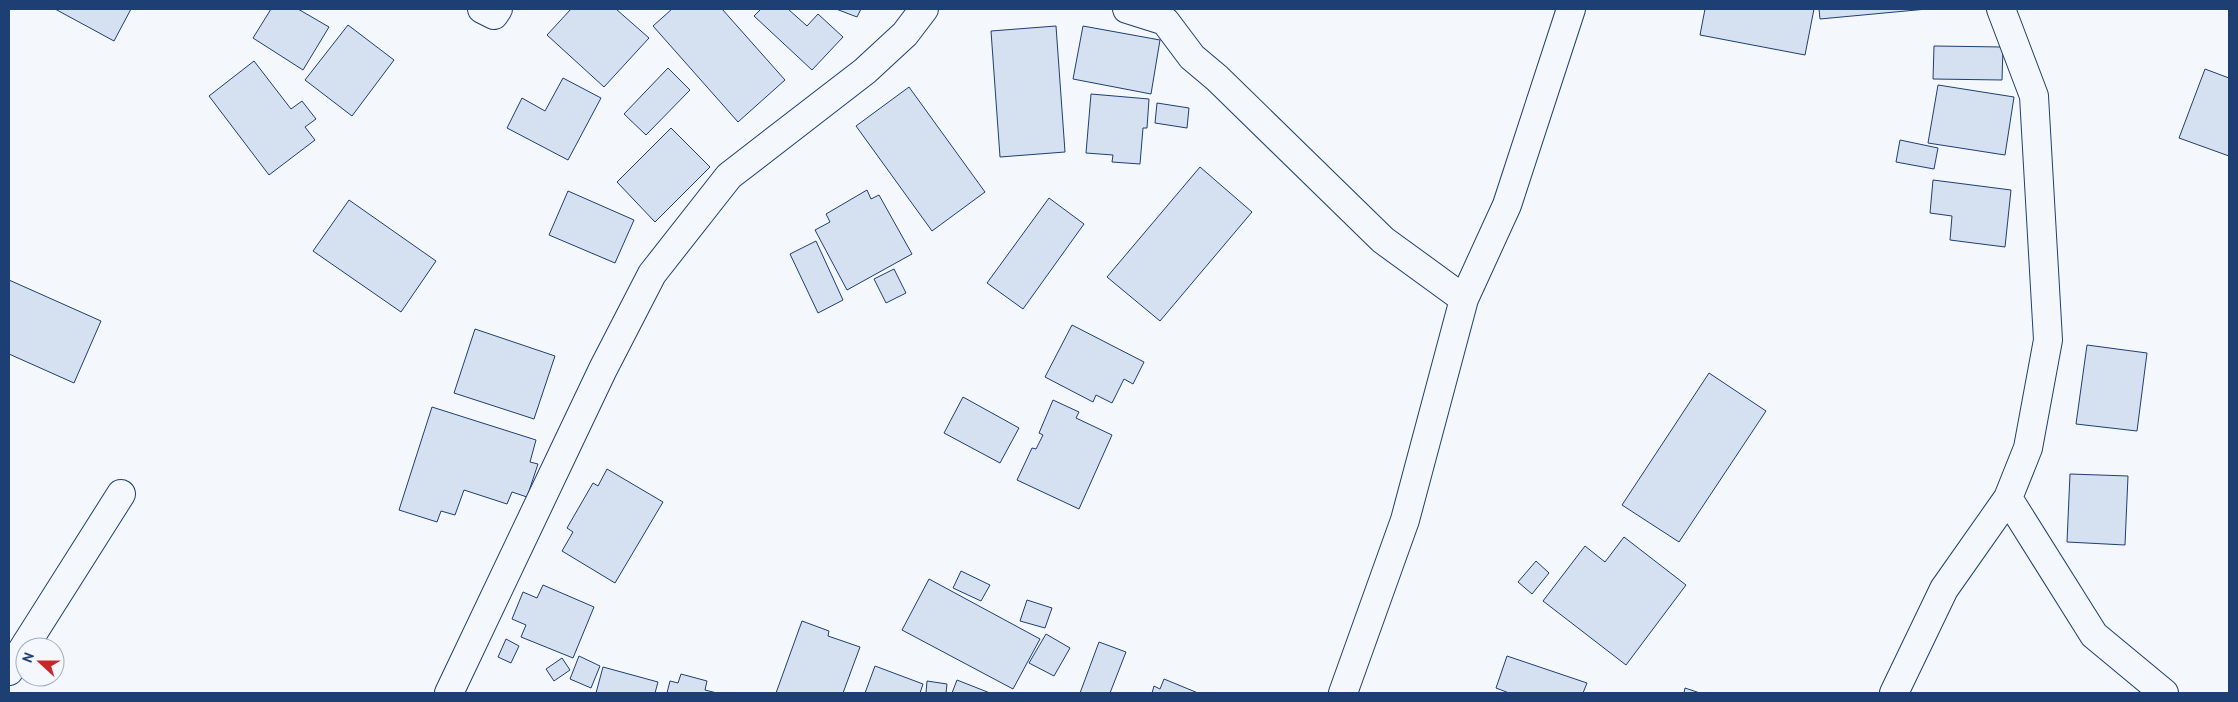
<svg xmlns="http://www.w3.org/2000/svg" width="2238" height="702" font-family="'PT Sans',sans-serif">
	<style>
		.building { fill: #d5e0f0; stroke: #1d3f73 }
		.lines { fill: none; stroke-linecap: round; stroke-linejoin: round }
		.minor-casing { stroke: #1d3f73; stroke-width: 30 }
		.minor { stroke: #f4f7fb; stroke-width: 28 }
	</style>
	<rect width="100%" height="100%" fill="#f4f7fb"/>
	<path class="building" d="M55 9H131L114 41Z
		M271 9H298L329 27 303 70 253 38Z
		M571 9H616L649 38 604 87 547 35Z
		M672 9H722L785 80 738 122 653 26Z
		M761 9H788L807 26 818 14 843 37 812 70 754 16Z
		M836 9H861L857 17Z
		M1705 9H1814L1805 55 1700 35Z
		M1819 9H1927L1820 19Z
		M348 25 394 60 352 116 305 80Z
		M1056 26 1065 152 1000 157 991 31Z
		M1083 26 1160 40 1151 94 1073 79Z
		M1934 46 2003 47 2002 80 1933 79Z
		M254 61 291 109 302 101 316 119 305 127 315 140 269 175 209 96Z
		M668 68 690 90 646 135 624 114Z
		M2205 69 2229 78V156L2179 138Z
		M563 78 601 98 568 160 507 128 522 98 545 111Z
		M1938 85 2014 97 2005 155 1928 143Z
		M909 87 985 192 932 231 856 126Z
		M1091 94 1149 99 1147 128H1143L1140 164 1112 162 1113 155 1086 153Z
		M1157 103 1189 108 1187 128 1155 123Z
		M671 128 710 167 655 222 617 182Z
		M1900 140 1938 148 1934 169 1896 162Z
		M1200 167 1252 212 1160 321 1107 277Z
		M1933 180 2011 190 2005 247 1950 240 1952 216 1930 213Z
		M867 190 871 199 879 195 912 254 847 290 815 230 830 222 826 214Z
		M568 191 634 220 615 263 549 235Z
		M1049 198 1084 224 1023 309 987 283Z
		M349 200 436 261 401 312 313 251Z
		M816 241 843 300 818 313 790 254Z
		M894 269 906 293 886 303 874 279Z
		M9 280 101 321 74 383 9 354Z
		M1072 325 1144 362 1133 384 1124 379 1112 403 1096 395 1093 402 1045 377Z
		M475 329 555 356 534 419 454 393Z
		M2087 345 2147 353 2137 431 2076 424Z
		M1709 373 1766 411 1679 542 1622 505Z
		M963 397 1019 428 1000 463 944 433Z
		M1053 400 1079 412 1076 418 1112 435 1079 509 1017 480 1032 448 1036 449 1043 435 1039 433Z
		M432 407 536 440 530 462 538 464 527 497 512 492 507 504 464 490 455 515 441 511 437 522 399 510Z
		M607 469 663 502 615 583 562 551 573 532 567 528 593 483 598 486Z
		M2070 474 2128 476 2125 545 2067 542Z
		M1624 537 1686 585 1626 665 1543 601 1585 546 1605 562Z
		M1536 561 1549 573 1532 594 1518 582Z
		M961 571 990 585 981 601 953 588Z
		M929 579 1040 639 1013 689 902 630Z
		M543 585 594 607 573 658 521 637 526 625 512 619 523 592 537 598Z
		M1027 600 1052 608 1045 628 1020 621Z
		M802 621 829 631 828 636 860 647 843 693H776Z
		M1046 634 1070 648 1054 676 1029 663Z
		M506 639 519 646 511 663 498 657Z
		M1099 642 1126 652 1110 693H1080Z
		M579 656 600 666 591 688 570 679Z
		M1507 656 1587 683 1583 693H1509L1496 688Z
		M562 658 570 670 554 681 546 669Z
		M875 666 923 684 920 693H865Z
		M603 667 658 682 655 693H596Z
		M681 674 707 681 705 690 717 693H667L670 681 678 683Z
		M1164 679 1198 693H1152L1154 686 1160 689Z
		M957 680 990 693H952Z
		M927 681 947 684 946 693H926Z
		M1685 688 1700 693H1684Z"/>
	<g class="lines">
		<defs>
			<path id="minor" d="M482 9 494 15 498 9
				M1127 9 1165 21 1192 57 1217 78 1383 240 1464 299
				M2008 498 2094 635 2164 693
				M9 671 121 494
				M449 693 603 369 652 274 729 176 865 71 905 34 924 9
				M1343 693 1405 520 1464 299 1507 205 1571 9
				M1894 693 1944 589 2008 498 2028 448 2048 340 2034 96 2001 9"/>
		</defs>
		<use href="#minor" class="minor-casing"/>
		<use href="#minor" class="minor"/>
	</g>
	<rect width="2238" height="702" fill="none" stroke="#1d3f73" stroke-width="20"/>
	<g transform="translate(40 662) rotate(291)"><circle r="24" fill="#f4f7fb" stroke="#9eadc5"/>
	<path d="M0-4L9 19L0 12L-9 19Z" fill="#c62828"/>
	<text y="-8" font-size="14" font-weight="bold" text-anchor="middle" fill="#1d3f73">N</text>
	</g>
</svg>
